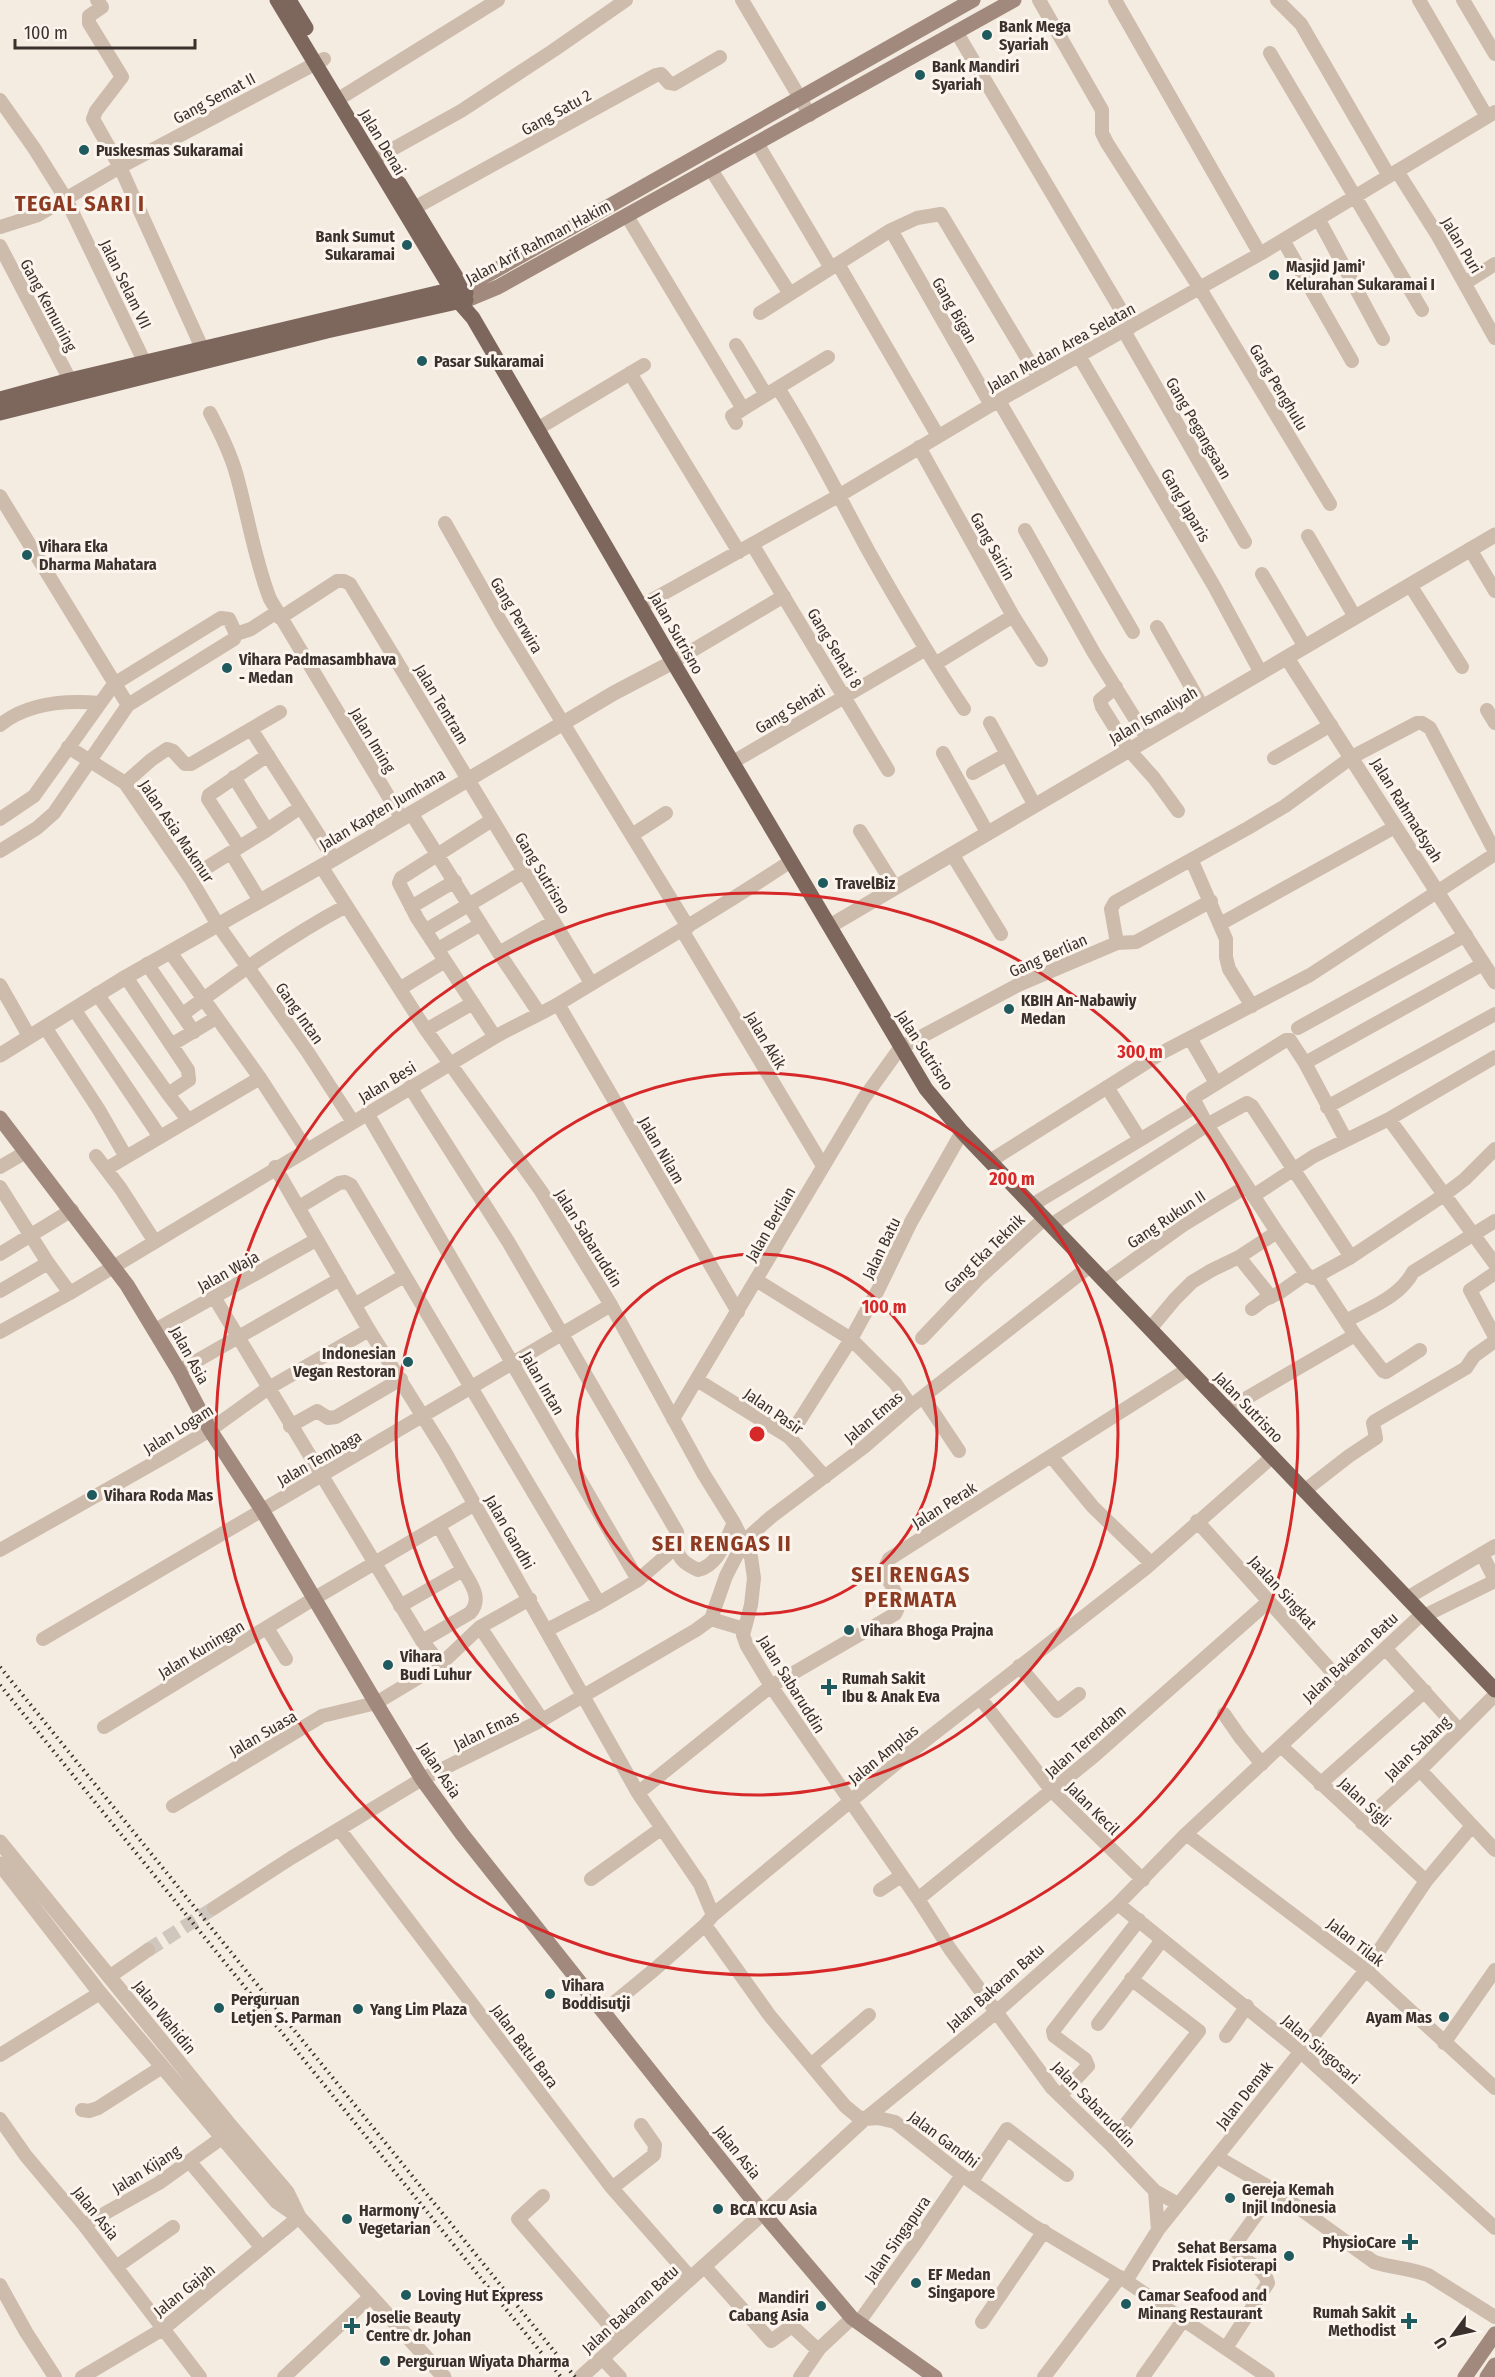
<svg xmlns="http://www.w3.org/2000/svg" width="1495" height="2377" font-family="'Fira Sans Condensed',sans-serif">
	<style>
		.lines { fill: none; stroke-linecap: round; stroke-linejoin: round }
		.minor-tunnel { stroke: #cfc6bd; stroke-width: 14; stroke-dasharray: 14 7; stroke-linecap: butt }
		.minor { stroke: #cdbbac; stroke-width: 14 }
		.tertiary { stroke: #cdbbac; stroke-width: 15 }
		.secondary { stroke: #a18a7d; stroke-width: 15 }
		.primary { stroke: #7d675c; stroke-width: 15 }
		.rail { stroke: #3b302b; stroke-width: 4; stroke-dasharray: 1.5 4.5; stroke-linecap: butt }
		.ring { fill: none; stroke: #d62828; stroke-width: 3 }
		.poi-dot { fill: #1f5a5e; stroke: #fbf5ee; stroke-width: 2 }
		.labels { text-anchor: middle; stroke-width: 6; stroke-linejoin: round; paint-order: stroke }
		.poi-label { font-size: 16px; font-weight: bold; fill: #3b302b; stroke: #fbf5ee; text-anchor: start }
		.street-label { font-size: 16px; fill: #3b302b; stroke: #fbf5ee }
		.district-label { font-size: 22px; font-weight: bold; letter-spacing: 1.5px; fill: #8c3b22; stroke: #fbf5ee }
		.centre { fill: #d62828; stroke: #fbf5ee; stroke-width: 3 }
		.ring-label { font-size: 18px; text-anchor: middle; font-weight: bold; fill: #d62828; stroke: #fbf5ee; stroke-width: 6; stroke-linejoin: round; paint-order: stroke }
	</style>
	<rect width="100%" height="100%" fill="#f4ebe1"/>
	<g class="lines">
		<path class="minor-tunnel" d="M148 1950 214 1908"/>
		<path class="minor" d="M97 0 102 7 89 16V23L122 77 96 111 93 119 120 167 202 348
			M742 0 810 115
			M1039 0 1102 110V133L1107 143 1199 287 1330 504
			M1115 0 1260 254
			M1277 0 1301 24 1389 176
			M1419 0 1487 117
			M1463 0 1495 54
			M957 33 1131 327
			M1270 53 1422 310
			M345 95 498 0
			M0 100 34 148 66 199 144 361
			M757 143 831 268
			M373 160 461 111 554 50 626 0
			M710 168 790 294
			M1397 171 1438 236 1495 338
			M407 212 656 75 661 74 669 83 674 84 720 57
			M627 216 743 409 828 357
			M1319 220 1383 339
			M0 227 38 215 120 167 324 59
			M891 230 991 405
			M1283 240 1352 361
			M0 246 70 380
			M838 264 938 436
			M1465 283 1495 264
			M760 313 891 230 917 218 941 214 1039 378
			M1124 331 1245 542
			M736 345 766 395
			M1079 356 1214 586 1261 673
			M630 373 739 552
			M778 388C812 441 839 497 869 552 899 605 930 658 964 709
			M999 401 1133 632
			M210 413C220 432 230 452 236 473 248 515 254 558 270 599L402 819
			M736 423 732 416 743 409
			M537 429 644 365
			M919 447 1013 616 1041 660
			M0 496 128 705
			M445 523 501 622 688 927
			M1025 530 1094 653 1147 738
			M1308 536 1355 617
			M752 544 888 770
			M1470 549 1495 591
			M1262 574 1305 647
			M1410 585 1462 667
			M641 606 840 495 991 405 1260 254 1495 112
			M280 618 337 581H344L350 584 591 983
			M1157 627 1202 706
			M236 634 251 629 277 612
			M673 662 784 596
			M935 664 1013 616
			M1116 687 1100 700 1102 707 1129 750 1154 778 1178 811
			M1487 710 1495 723
			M990 723 1034 804
			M0 725C27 703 66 700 100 703
			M251 729 334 859
			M68 747 125 783 190 878 218 925 307 1051 353 1122
			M943 753 987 832
			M1274 758 1331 725
			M733 762 926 649
			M973 773 1007 754
			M125 783 151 760 167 749 173 751 185 764H191L280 712
			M411 813 499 953 539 1013
			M0 819 34 796 114 684 221 618 229 619 236 634 234 639 128 705 54 813 37 828 0 851
			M492 820 401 878 399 883 417 918 495 1037
			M267 830 301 807
			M860 831 895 887
			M632 835 666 813
			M239 847 208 799 209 795 268 755
			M231 853 260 901
			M952 854 1001 934
			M1192 861 1226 939V957L1229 969 1252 1006
			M321 866 426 1030 541 1191 611 1305 703 1473 734 1523 751 1557 754 1578 751 1605 743 1635 747 1646 771 1686 918 1899 950 1949 1052 2088 1110 2144 1155 2191 1178 2204
			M190 878 267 830 234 777
			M411 907 455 881
			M1220 924 1395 827
			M426 930 524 872
			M682 930 823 1166
			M1117 943 1111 909 1115 902 1248 828 1285 806 1352 757 1417 723H1422L1430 728 1495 852
			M438 949 481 924
			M170 952 260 1078 306 1149
			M499 953 553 922
			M147 964 194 1032
			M126 977 188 1070 189 1080 168 1094 188 1120
			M0 985 29 1036
			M401 988 445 961
			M97 994 168 1094
			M558 1004 738 1312
			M74 1009 160 1137
			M183 1014C236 975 288 937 346 906
			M45 1027 99 1110 126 1157
			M1298 1028 1466 935
			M426 1030 473 1003
			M1190 1038 1216 1083
			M171 1045 216 1018
			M1305 1063 1483 964
			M410 1087 509 1243 677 1532C678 1538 676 1542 677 1548 678 1560 688 1565 698 1570 719 1565 725 1541 734 1523
			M1107 1087 1139 1138
			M1327 1107 1495 1014
			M367 1113 638 1580
			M1389 1119 1495 1264
			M1346 1140 1305 1063 1290 1040H1286L1193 1098 1207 1125 1277 1232 1306 1274 1313 1278 1351 1257 1444 1195 1465 1179 1495 1149
			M96 1156 121 1189 155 1242
			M990 1161 1163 1052 1310 975 1495 854
			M0 1167 26 1152
			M275 1167 369 1330 445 1452 638 1793 700 1884 713 1915
			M106 1169 260 1078
			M0 1187 48 1263
			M1253 1196 1314 1156 1389 1119 1495 1057
			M1032 1205 1196 1106
			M299 1207 339 1183 345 1182 351 1185 599 1603
			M1051 1225 1207 1125 1247 1103 1252 1106 1351 1257
			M0 1254 72 1210
			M1239 1257 1271 1297
			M1495 1273 1470 1290 1495 1337
			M1317 1277 1355 1335 1383 1371 1386 1372 1420 1350
			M756 1280 851 1339 895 1383 911 1406
			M1105 1281 1183 1225 1247 1186
			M0 1291 48 1263 70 1293
			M214 1297 422 1641 441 1664
			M356 1304 404 1276
			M1252 1309 1264 1300 1279 1293 1306 1274
			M1346 1321C1369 1308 1400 1297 1413 1272L1495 1221
			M1150 1329 1175 1299 1192 1282 1212 1270 1239 1257 1277 1232
			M155 1330 316 1240
			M0 1332 70 1293 495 1037C516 1025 539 1015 560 1003 637 956 716 911 791 861
			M922 1338 980 1277 1045 1218
			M179 1371 340 1279
			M697 1380 789 1437 825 1477
			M923 1397 959 1451
			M1226 1410 1355 1335
			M673 1419 864 1098 900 1048 1018 985 1117 943 1136 942 1211 901
			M290 1426 317 1411 328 1418 336 1417 401 1379
			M789 1437 851 1339 878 1290 911 1222 962 1132
			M1051 1456 1093 1507 1151 1563
			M1304 1491 1349 1456 1376 1438 1373 1423 1375 1421 1466 1368 1474 1356 1495 1341
			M1197 1521 1344 1685
			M0 1550 168 1455 210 1430 267 1389 369 1330
			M1482 1554 1495 1580
			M1407 1598 1495 1546
			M400 1606 463 1570 439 1526
			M1424 1616 1495 1581
			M711 1619 744 1629
			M480 1627 542 1720
			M267 1628 286 1659
			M547 1630 599 1603 638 1580 667 1555
			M43 1639 611 1305
			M422 1641 470 1613C483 1599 471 1584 463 1570
			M1386 1649 1459 1730
			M1019 1666 1057 1711 1079 1694
			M980 1698 1052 1791 1143 1880
			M1224 1714 1240 1737 1262 1764
			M104 1727 315 1598 475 1504
			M1282 1747 1426 1881
			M1420 1770 1495 1850
			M1320 1784 1425 1691
			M638 1793 771 1686 895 1614C905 1599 889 1585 884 1570L889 1559 1188 1369
			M173 1806 322 1716 376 1703 441 1664 480 1627 530 1599
			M1362 1823 1420 1770 1495 1695
			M339 1829 612 2188 691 2278
			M1186 1834 1366 1970 1495 2088
			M591 1879 662 1828
			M880 1890 901 1876
			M918 1899 1094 1756 1268 1602
			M1118 1904 1300 2051 1495 2228
			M214 1908 291 1858 422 1779 542 1720 696 1630 711 1619 726 1576 744 1541 771 1517 864 1447 911 1406 1090 1266
			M705 1925 770 2016 845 2106 857 2116 865 2119 878 2118 895 2122 962 2175 1032 2225 1126 2281 1268 2377
			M109 1977 148 1950
			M603 2012 655 1969 705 1925 713 1915 899 1761 1146 1568 1272 1457
			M1098 2024 1162 1940
			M1226 2036 1247 2006
			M1444 2043 1495 1970
			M0 2055 100 1993
			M811 2065 869 2015
			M1060 2096 1088 2066 1085 2059 1054 2036 1053 2031 1139 1920
			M82 2110 89 2111 98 2108 162 2067
			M0 2119 26 2156 84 2225 200 2377
			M1110 2144 1199 2031 1131 1979
			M1217 2157 1274 2190 1374 2262C1392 2268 1410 2268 1428 2275L1495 2317
			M190 2162 262 2248
			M972 2181 1007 2129 1067 2175
			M612 2188 654 2155 655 2145 641 2125
			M1155 2191 1158 2230
			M543 2196 518 2219 622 2340
			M763 2213 865 2119 995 2013 1118 1904 1186 1834 1422 1614
			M84 2225 159 2183 223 2137
			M704 2266 771 2341 792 2326 818 2350
			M116 2267 173 2227
			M1126 2281 1158 2230 1366 1970 1426 1881 1471 1827
			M0 2285 26 2332 55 2377
			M859 2322 915 2244 962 2175
			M982 2322 1044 2231
			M1226 2348 1268 2283C1264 2264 1239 2263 1234 2246L1274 2190
			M602 2358 620 2377
			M82 2377 163 2329 299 2217
			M284 2377 371 2296
			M800 2377 819 2349 852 2318
			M1044 2377 1120 2277
			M1143 2377 1184 2319"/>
		<path class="tertiary" d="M1287 658 1495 982
			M830 926 1495 535
			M0 1055 126 977 334 859 614 693 673 662
			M0 1842 229 2124 287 2192 299 2217
			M0 1864 100 1993 276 2201 299 2217 444 2377
			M581 2377 763 2213"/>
		<path class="secondary" d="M462 287 489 274 973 0
			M469 299 498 287 1014 0
			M0 1118 127 1285 179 1371 210 1430 262 1510 376 1703 422 1779 462 1834 763 2213 852 2318 935 2377
			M1465 2377 1495 2334
			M1487 2377 1495 2365"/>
		<path class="primary" d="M277 0 459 302 473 318 673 662 926 1089 962 1132 1495 1690
			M289 0 306 28
			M399 183 466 293
			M0 399 70 380 462 287
			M0 413 327 331 466 300"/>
		<path class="rail" d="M0 1667 575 2377
			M0 1685 561 2377"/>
	</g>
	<g class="ring">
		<circle cx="757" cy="1434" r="180"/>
		<circle cx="757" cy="1434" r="361"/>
		<circle cx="757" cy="1434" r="541"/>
	</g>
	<g class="poi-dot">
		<circle cx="987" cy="35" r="6"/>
		<circle cx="920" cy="75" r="6"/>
		<circle cx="84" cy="150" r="6"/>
		<circle cx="407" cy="245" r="6"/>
		<circle cx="1274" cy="275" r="6"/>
		<circle cx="422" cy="361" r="6"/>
		<circle cx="27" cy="555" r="6"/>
		<circle cx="227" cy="668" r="6"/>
		<circle cx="823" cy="883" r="6"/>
		<circle cx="1009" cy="1009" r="6"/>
		<circle cx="408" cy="1362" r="6"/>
		<circle cx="92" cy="1495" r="6"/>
		<circle cx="849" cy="1630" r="6"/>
		<circle cx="388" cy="1665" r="6"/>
		<path d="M826 1678h6v6h6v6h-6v6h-6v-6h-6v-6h6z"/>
		<circle cx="550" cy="1994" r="6"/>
		<circle cx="219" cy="2008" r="6"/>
		<circle cx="358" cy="2009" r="6"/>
		<circle cx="1444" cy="2017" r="6"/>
		<circle cx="1230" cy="2198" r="6"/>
		<circle cx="718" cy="2209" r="6"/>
		<circle cx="347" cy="2219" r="6"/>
		<path d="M1407 2233h6v6h6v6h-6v6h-6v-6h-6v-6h6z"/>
		<circle cx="1289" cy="2256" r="6"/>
		<circle cx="916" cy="2283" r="6"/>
		<circle cx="406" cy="2295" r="6"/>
		<circle cx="1126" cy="2304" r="6"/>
		<circle cx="821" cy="2306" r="6"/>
		<path d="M1406 2312h6v6h6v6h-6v6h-6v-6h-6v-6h6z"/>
		<path d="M349 2317h6v6h6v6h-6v6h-6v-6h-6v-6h6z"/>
		<circle cx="385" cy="2361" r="6"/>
	</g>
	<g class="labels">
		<g class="poi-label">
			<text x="999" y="32">Bank Mega<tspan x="999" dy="18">Syariah</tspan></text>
			<text x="932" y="72">Bank Mandiri<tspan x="932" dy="18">Syariah</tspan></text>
			<text x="96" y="156">Puskesmas Sukaramai</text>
			<text x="395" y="242" text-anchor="end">Bank Sumut<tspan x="395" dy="18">Sukaramai</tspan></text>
			<text x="1286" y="272">Masjid Jami'<tspan x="1286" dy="18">Kelurahan Sukaramai I</tspan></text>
			<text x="434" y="367">Pasar Sukaramai</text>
			<text x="39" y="552">Vihara Eka<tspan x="39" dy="18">Dharma Mahatara</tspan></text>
			<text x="239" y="665">Vihara Padmasambhava<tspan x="239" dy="18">- Medan</tspan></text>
			<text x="835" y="889">TravelBiz</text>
			<text x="1021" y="1006">KBIH An-Nabawiy<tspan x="1021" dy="18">Medan</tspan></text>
			<text x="396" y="1359" text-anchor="end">Indonesian<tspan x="396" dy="18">Vegan Restoran</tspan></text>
			<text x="104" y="1501">Vihara Roda Mas</text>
			<text x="861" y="1636">Vihara Bhoga Prajna</text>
			<text x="400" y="1662">Vihara<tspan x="400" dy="18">Budi Luhur</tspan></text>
			<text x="842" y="1684">Rumah Sakit<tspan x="842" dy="18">Ibu &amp; Anak Eva</tspan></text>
			<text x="562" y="1991">Vihara<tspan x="562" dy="18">Boddisutji</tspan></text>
			<text x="231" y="2005">Perguruan<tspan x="231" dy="18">Letjen S. Parman</tspan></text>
			<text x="370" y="2015">Yang Lim Plaza</text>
			<text x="1432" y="2023" text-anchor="end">Ayam Mas</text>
			<text x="1242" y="2195">Gereja Kemah<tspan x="1242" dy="18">Injil Indonesia</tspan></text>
			<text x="730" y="2215">BCA KCU Asia</text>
			<text x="359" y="2216">Harmony<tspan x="359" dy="18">Vegetarian</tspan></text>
			<text x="1396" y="2248" text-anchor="end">PhysioCare</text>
			<text x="1277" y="2253" text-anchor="end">Sehat Bersama<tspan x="1277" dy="18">Praktek Fisioterapi</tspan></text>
			<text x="928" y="2280">EF Medan<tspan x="928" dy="18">Singapore</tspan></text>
			<text x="418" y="2301">Loving Hut Express</text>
			<text x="1138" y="2301">Camar Seafood and<tspan x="1138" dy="18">Minang Restaurant</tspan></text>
			<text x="809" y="2303" text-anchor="end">Mandiri<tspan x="809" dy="18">Cabang Asia</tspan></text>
			<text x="1396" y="2318" text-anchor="end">Rumah Sakit<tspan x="1396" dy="18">Methodist</tspan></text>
			<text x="366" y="2323">Joselie Beauty<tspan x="366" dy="18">Centre dr. Johan</tspan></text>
			<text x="397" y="2367">Perguruan Wiyata Dharma</text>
		</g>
		<g class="street-label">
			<text transform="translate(214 98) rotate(-28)" y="6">Gang Semat II</text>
			<text transform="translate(556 112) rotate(-29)" y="6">Gang Satu 2</text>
			<text transform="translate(383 142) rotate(59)" y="6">Jalan Denai</text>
			<text transform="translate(538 242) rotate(-28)" y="6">Jalan Arif Rahman Hakim</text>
			<text transform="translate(1462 245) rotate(59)" y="6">Jalan Puri</text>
			<text transform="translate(126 284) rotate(64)" y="6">Jalan Selam VII</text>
			<text transform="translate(49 305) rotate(62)" y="6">Gang Kemuning</text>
			<text transform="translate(955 310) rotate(60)" y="6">Gang Bigan</text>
			<text transform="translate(1061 347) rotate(-29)" y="6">Jalan Medan Area Selatan</text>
			<text transform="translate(1279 387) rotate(59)" y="6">Gang Penghulu</text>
			<text transform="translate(1199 428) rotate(60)" y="6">Gang Pegangsaan</text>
			<text transform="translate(1186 505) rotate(60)" y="6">Gang Japaris</text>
			<text transform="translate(993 546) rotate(61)" y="6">Gang Sairin</text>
			<text transform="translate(517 615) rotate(59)" y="6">Gang Perwira</text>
			<text transform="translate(677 633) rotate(60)" y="6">Jalan Sutrisno</text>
			<text transform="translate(835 648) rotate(59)" y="6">Gang Sehati 8</text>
			<text transform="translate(442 704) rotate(59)" y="6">Jalan Tentram</text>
			<text transform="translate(790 709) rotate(-31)" y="6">Gang Sehati</text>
			<text transform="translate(1153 715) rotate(-30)" y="6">Jalan Ismaliyah</text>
			<text transform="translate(373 740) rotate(59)" y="6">Jalan Iming</text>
			<text transform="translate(382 809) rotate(-31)" y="6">Jalan Kapten Jumhana</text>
			<text transform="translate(1407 810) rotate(58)" y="6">Jalan Rahmadsyah</text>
			<text transform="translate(177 831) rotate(56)" y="6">Jalan Asia Makmur</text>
			<text transform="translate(543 873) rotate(59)" y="6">Gang Sutrisno</text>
			<text transform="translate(1048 955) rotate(-24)" y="6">Gang Berlian</text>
			<text transform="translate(300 1013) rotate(55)" y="6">Gang Intan</text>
			<text transform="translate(766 1040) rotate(59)" y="6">Jalan Akik</text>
			<text transform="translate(925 1050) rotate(57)" y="6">Jalan Sutrisno</text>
			<text transform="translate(387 1082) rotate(-31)" y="6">Jalan Besi</text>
			<text transform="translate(662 1150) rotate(60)" y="6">Jalan Nilam</text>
			<text transform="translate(1166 1219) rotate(-34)" y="6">Gang Rukun II</text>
			<text transform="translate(770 1224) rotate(-60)" y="6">Jalan Berlian</text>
			<text transform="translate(589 1238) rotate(58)" y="6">Jalan Sabaruddin</text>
			<text transform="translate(881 1248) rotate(-64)" y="6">Jalan Batu</text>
			<text transform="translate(984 1253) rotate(-44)" y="6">Gang Eka Teknik</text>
			<text transform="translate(228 1271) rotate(-29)" y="6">Jalan Waja</text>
			<text transform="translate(190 1355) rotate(61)" y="6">Jalan Asia</text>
			<text transform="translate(543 1383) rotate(60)" y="6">Jalan Intan</text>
			<text transform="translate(1249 1407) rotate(46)" y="6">Jalan Sutrisno</text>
			<text transform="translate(774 1411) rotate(35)" y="6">Jalan Pasir</text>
			<text transform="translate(873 1417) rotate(-40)" y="6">Jalan Emas</text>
			<text transform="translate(178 1429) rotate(-32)" y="6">Jalan Logam</text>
			<text transform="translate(319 1458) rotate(-30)" y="6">Jalan Tembaga</text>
			<text transform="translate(944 1505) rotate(-32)" y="6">Jalan Perak</text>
			<text transform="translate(510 1532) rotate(60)" y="6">Jalan Gandhi</text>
			<text transform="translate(1283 1592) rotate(48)" y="6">Jaalan Singkat</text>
			<text transform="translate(201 1649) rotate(-31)" y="6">Jalan Kuningan</text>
			<text transform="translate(1350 1657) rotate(-43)" y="6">Jalan Bakaran Batu</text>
			<text transform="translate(792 1684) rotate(58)" y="6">Jalan Sabaruddin</text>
			<text transform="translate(486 1730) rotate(-26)" y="6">Jalan Emas</text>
			<text transform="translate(263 1733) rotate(-30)" y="6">Jalan Suasa</text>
			<text transform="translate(1085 1741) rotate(-41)" y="6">Jalan Terendam</text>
			<text transform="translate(1417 1748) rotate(-44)" y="6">Jalan Sabang</text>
			<text transform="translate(883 1754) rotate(-39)" y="6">Jalan Amplas</text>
			<text transform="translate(440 1770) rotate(56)" y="6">Jalan Asia</text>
			<text transform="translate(1365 1802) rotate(43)" y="6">Jalan Sigli</text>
			<text transform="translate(1093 1808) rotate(45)" y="6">Jalan Kecil</text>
			<text transform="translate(1356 1942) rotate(38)" y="6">Jalan Tilak</text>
			<text transform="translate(995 1987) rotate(-41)" y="6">Jalan Bakaran Batu</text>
			<text transform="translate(165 2017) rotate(51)" y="6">Jalan Wahidin</text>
			<text transform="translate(525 2046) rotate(53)" y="6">Jalan Batu Bara</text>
			<text transform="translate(1321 2049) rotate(41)" y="6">Jalan Singosari</text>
			<text transform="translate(1244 2095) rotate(-52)" y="6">Jalan Demak</text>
			<text transform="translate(1094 2104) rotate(46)" y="6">Jalan Sabaruddin</text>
			<text transform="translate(944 2139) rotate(37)" y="6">Jalan Gandhi</text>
			<text transform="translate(738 2152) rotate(51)" y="6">Jalan Asia</text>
			<text transform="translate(146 2169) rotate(-32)" y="6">Jalan Kijang</text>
			<text transform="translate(96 2213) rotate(51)" y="6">Jalan Asia</text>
			<text transform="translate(897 2239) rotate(-55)" y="6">Jalan Singapura</text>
			<text transform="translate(184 2290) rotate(-39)" y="6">Jalan Gajah</text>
			<text transform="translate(630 2309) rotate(-42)" y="6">Jalan Bakaran Batu</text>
		</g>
		<g class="district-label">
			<text x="80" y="211">TEGAL SARI I</text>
			<text x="722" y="1551">SEI RENGAS II</text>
			<text x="911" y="1582">SEI RENGAS<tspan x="911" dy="25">PERMATA</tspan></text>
		</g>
	</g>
	<circle cx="757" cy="1434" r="9" class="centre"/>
	<g class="ring-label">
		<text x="1140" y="1058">300 m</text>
		<text x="1012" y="1185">200 m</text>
		<text x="884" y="1313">100 m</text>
	</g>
	<g transform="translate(1453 2335) rotate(237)" stroke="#fbf5ee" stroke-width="4.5" paint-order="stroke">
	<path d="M0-4.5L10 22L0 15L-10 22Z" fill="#3b302b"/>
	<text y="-9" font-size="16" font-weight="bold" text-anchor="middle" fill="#3b302b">U</text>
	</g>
	<path d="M15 39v9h180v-9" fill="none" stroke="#3b302b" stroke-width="3"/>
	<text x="24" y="39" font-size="18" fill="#3b302b" stroke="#fbf5ee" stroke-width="4.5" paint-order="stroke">100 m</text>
</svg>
